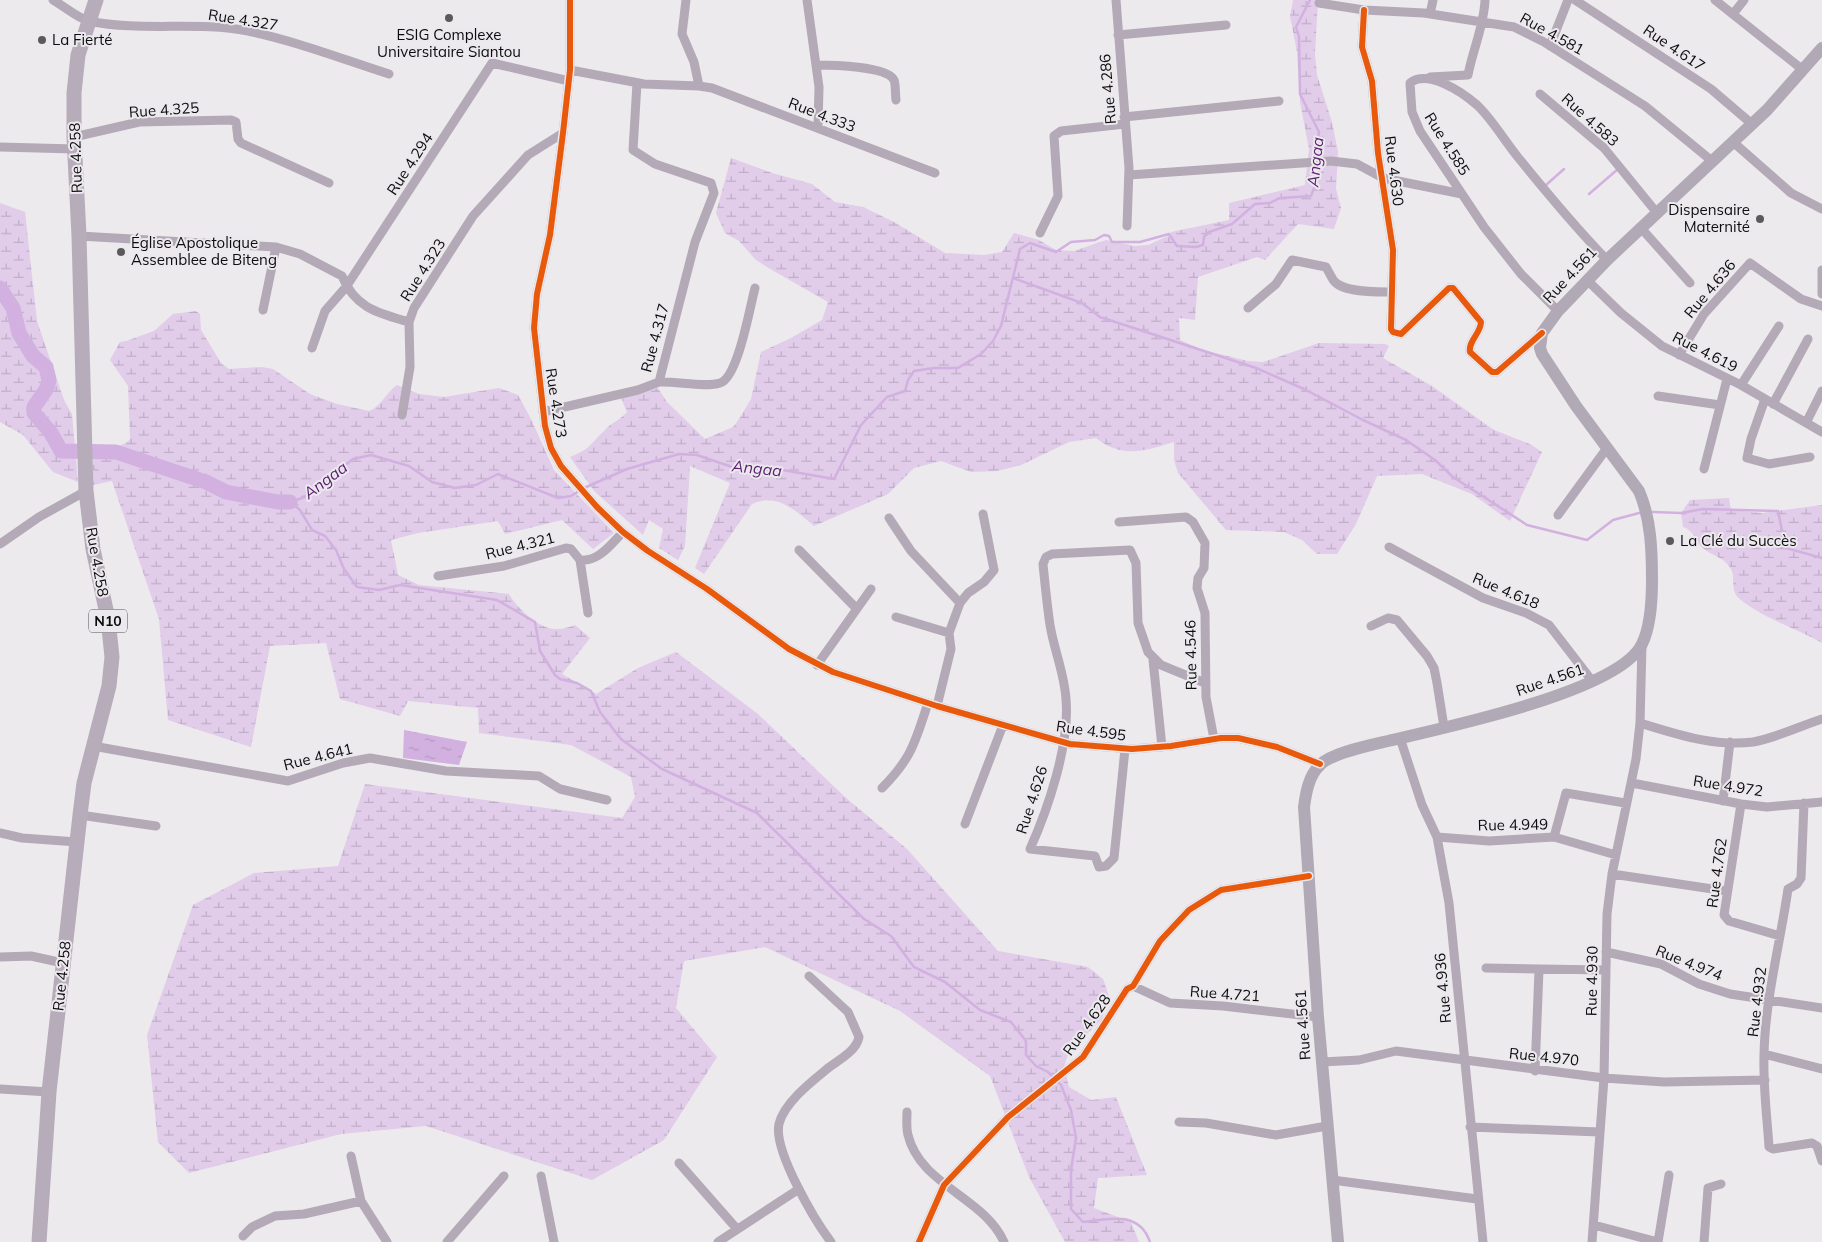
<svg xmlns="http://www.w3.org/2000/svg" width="1822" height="1242" font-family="Mulish,sans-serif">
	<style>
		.wetland { fill: url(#wetland-marsh) }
		.water { fill: url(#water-ripples) }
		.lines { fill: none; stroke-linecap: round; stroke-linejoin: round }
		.stream { stroke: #d2b1e0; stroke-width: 2.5 }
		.river { stroke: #d2b1e0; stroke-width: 15 }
		.minor { stroke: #b3a9b7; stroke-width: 9 }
		.secondary { stroke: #b2a9b6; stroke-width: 12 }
		.trunk { stroke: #b7acba; stroke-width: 15 }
		.cycleway-casing { stroke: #ece9ee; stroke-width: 9 }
		.cycleway { stroke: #e8590c; stroke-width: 6 }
		.poi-dot { fill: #5b5a5b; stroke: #ece9ee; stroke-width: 2 }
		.labels { text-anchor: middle; stroke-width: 4; stroke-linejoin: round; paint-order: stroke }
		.shield { fill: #ece9ee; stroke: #504e50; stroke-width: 1 }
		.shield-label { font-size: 14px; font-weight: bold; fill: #0d0c0d }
		.street-label { font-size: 15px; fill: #0d0c0d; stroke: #ece9ee }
		.poi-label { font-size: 15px; fill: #0d0c0d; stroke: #ece9ee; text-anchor: start }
		.water-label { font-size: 16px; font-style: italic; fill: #5b2270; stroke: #ece9ee }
	</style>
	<defs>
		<pattern id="wetland-marsh" width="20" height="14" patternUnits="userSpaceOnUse" patternTransform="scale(1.25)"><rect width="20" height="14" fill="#e1ccea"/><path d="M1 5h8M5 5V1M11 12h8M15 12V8" fill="none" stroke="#c0aec8"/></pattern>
		<pattern id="water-ripples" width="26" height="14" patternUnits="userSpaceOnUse" patternTransform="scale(1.25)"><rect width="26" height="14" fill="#d2b1e0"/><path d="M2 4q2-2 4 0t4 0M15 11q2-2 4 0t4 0" fill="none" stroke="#b397bf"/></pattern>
	</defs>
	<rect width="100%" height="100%" fill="#eceaed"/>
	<path class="wetland" d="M1293 0H1318L1315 54 1317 75 1332 122 1338 152 1336 189 1341 208 1334 229 1298 224 1265 260 1257 257 1198 277 1195 320 1179 318 1180 340 1203 350 1248 361 1263 362 1319 343 1385 344 1389 346 1383 358 1432 386 1494 430 1530 444 1542 452 1510 521 1472 494 1422 474 1377 476 1356 524 1337 554H1317L1302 540 1284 532 1226 530 1178 473 1174 460V442C1145 451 1122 459 1096 438L1069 442 1021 465 997 471 971 472 941 461 914 468 888 494 814 526C796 511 777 492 752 504L704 574 695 568 730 483 690 466 685 546 678 560 659 548 663 529 649 520 643 535 594 491 570 457C592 448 589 445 605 430 611 423 620 420 627 412L621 398 658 388 667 402 705 439 733 427 739 419 751 399 761 352 791 338 822 320 828 302 772 270 756 260 739 241 725 233 716 213 731 158 772 173 812 184 835 202 863 207 894 222 945 253 984 255 1002 252 1014 233 1039 240 1056 250 1074 251 1106 240 1135 246 1148 245 1170 235 1171 232 1229 220V203L1305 185 1309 149 1300 102 1297 52 1290 16Z
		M0 203 25 212 37 321 64 400 72 414 78 482 53 472 23 435 0 422Z
		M196 311 200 314 201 330 221 363 229 369 262 367 273 369 310 394 337 404 369 411C382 406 386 392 397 385L419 394 444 397 499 388 518 395 531 419 554 470 614 533 593 549 562 520 505 534 498 521 418 533 391 540 398 575 419 585 509 594C516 607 539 629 555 629 561 630 569 627 575 625L590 638 562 674 596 694 638 668 676 652 758 714 845 797 907 849 998 951 1088 967 1103 979 1109 996 1102 1019 1069 1052 1064 1066 1069 1087 1091 1100 1116 1097 1147 1175 1098 1178 1094 1208 1131 1222 1139 1242H1065L1029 1177 990 1076 900 1011 765 947 684 961 676 1008 717 1057 664 1140 592 1180 426 1126 341 1134 189 1173 158 1142 147 1035 193 905 254 873 338 866 365 784 622 818 635 797 631 777 571 745 479 733 478 708 408 701 400 716 340 699 326 643 270 646 251 747 168 720 159 619 112 481 93 485V447C105 447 122 449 130 439L128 386 110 360 120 342 126 341 154 331 173 314Z
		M1729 498 1731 510 1762 513 1822 505V643C1796 628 1765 619 1741 600 1729 591 1736 579 1731 569 1724 557 1713 556 1704 549 1695 542 1695 531 1683 527L1681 513 1690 500Z"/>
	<path class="water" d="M404 730 467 742 459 765 403 758Z"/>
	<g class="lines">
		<path class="stream" d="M1310 0 1296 27 1299 37 1300 94 1319 132 1314 159
			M1546 185 1564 169
			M1589 194 1618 169
			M1013 278 1082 303 1100 317 1256 368 1304 389 1363 420 1406 440 1435 460 1453 477 1527 525 1587 540 1613 520 1639 513
			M584 488 627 469 679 454 697 455 735 468 777 469 834 479 861 425 887 397 905 391 908 380 914 371 934 368H958L981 354 993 341 1001 326 1020 249 1030 243 1056 252 1071 242 1095 240 1104 235 1109 236 1112 242H1140L1169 234 1177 246 1196 247 1203 245 1204 237 1209 232 1232 224 1255 204 1270 203 1280 198 1311 196 1316 183 1313 165
			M290 502 305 497 353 459 371 455 409 466 432 482 455 488 476 485 498 474 558 498 571 496 579 491
			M290 502 300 510 312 530 325 536 336 550 344 569 357 587 379 590 400 585 497 600 535 622 540 651 555 675 560 679 577 683 591 691 600 712 621 739 662 769 757 813 864 919 891 936 914 967 945 982 980 1010 1011 1022 1026 1041V1055L1036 1066 1048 1072 1053 1077
			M1653 512 1681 513 1703 509 1778 511 1783 535 1779 546 1822 558
			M1057 1081 1061 1085 1071 1110 1076 1138 1071 1170V1209L1083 1222C1108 1219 1139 1210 1150 1242"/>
		<path class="river" d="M0 288 13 308 19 333 33 356 46 367 49 380 47 388 34 407V413L51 433 61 451 116 452 206 482 226 492 278 502H290"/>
		<path class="minor" d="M53 0C64 6 77 18 89 21 141 32 196 21 248 31 296 41 342 59 389 74
			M570 0V70L563 133 550 235 537 294 534 328 545 426 551 448 561 466 597 507 623 532 648 551 707 589 789 649 833 672 937 706 1070 744 1132 749 1171 746 1221 738H1238L1277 747 1320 764
			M807 0 819 87 818 127
			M1116 0 1129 168 1127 226
			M1575 0 1711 89 1752 124
			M1715 0 1803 70
			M1319 3 1364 10 1424 13 1514 27 1544 42 1645 106 1712 161
			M1364 10 1362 47 1372 81 1378 153 1393 250 1391 329 1393 332 1401 334 1449 288H1453L1481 322C1481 333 1468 341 1470 352L1492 372H1497L1542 333
			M1430 14 1433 0
			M1733 14 1744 0
			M1118 35 1226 25
			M1550 46 1568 0
			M816 65C831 65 887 66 894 80 896 85 895 94 896 100
			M570 70 644 84 699 86 694 62 682 34 686 0
			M1430 77 1468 75C1473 49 1484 26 1485 0
			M699 86 712 88 935 173
			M1540 94 1604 148 1657 213
			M1124 117 1279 101
			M74 137 139 122 231 120 236 122 238 139 241 143 329 183
			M1733 142 1791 193 1822 209
			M0 147 75 149
			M1129 175 1331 161 1357 164 1383 178 1462 194
			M1641 228 1690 283
			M1040 233 1058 196 1054 136 1061 131 1125 124
			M79 236 276 247 300 254 342 276C355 308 378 313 409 322L414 308 473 216 528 155 563 133
			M1822 270V294
			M1588 281 1621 313 1662 346 1741 385 1822 432
			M1248 308 1276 284 1292 260 1326 267C1329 272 1331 277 1334 281 1344 293 1378 292 1392 292
			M263 310 276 247
			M1558 311 1521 274 1484 227 1420 131 1412 112 1410 83C1428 69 1462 92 1477 105 1492 119 1504 140 1517 156 1546 192 1575 227 1607 260
			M312 348 325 311 346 287 492 63 569 81
			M1679 355 1704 314 1750 263 1801 299 1822 306
			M659 382C677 381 704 388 720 383 738 378 750 306 755 288
			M1741 385 1779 326
			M1658 396 1720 405
			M1765 399 1751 439 1747 458 1769 464 1810 457
			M1773 404 1808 339
			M543 412 638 390 659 382 695 242 714 193 711 183 655 164 633 150 637 83
			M402 415 410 367 409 322
			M1806 423 1822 391
			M1704 469 1727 379
			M1558 515 1607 448
			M889 518 911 551 960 603
			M1119 522 1186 517 1193 522 1205 543 1204 568 1198 578 1197 588 1205 613 1206 697 1214 739
			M0 544 39 517 86 491
			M1389 547 1483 598 1526 613 1549 625 1593 682
			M799 550 856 608
			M580 560 588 613
			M438 576 504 566 566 548 571 549 580 560C599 562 611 544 623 532
			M896 617 949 633
			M1371 626 1388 618 1397 620 1427 656 1434 668 1437 683 1444 727
			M1642 645 1640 723C1676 734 1714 747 1753 742 1776 738 1800 726 1822 719
			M1153 660 1162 747
			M817 665 871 589
			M937 706 951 649 949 633 960 603 968 593 984 582 994 570 983 514
			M1400 738 1422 805 1437 837 1449 903 1483 1242
			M93 746 288 781 343 763 370 758 446 771 539 776 560 789 607 800
			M1125 749 1114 858 1106 866 1099 867 1095 856 1030 849C1048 809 1070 744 1066 700 1065 675 1054 650 1050 625 1047 605 1045 584 1043 564L1046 557 1052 554 1130 550 1136 563 1138 623 1148 652 1161 665 1205 683
			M1632 783 1741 804 1767 807 1822 802
			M882 788C912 758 915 742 928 703
			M1723 801 1730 742
			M1804 803 1801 878 1797 884 1788 889C1780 944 1765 1000 1764 1055 1763 1086 1767 1116 1769 1147L1773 1149 1812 1143 1817 1146 1822 1161
			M1741 804 1724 915 1729 921 1780 936
			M80 815 156 826
			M965 824 1003 725
			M0 833 22 838 77 842
			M1437 837 1489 841 1554 837 1616 855
			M1554 837 1566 793 1625 803
			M1612 874 1726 891
			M1606 952 1661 964 1699 984 1730 994 1822 1008
			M0 957 31 956 63 963
			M1486 968 1606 970
			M809 976 848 1012 859 1037C856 1052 838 1060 827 1069 811 1082 784 1103 779 1124 773 1150 815 1221 831 1242
			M1133 986 1170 1003 1223 1006 1318 1017
			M1764 1054 1822 1069
			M1322 1062 1359 1060 1396 1051 1604 1078 1664 1082 1765 1080
			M1535 1071 1539 970
			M0 1089 49 1092
			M907 1112C907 1119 906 1128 908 1135 920 1185 984 1197 1004 1242
			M1179 1122 1206 1123 1276 1135 1327 1126
			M1470 1127 1599 1132
			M351 1156 361 1201 387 1242
			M679 1163 737 1229
			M541 1176 554 1242
			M1332 1180 1477 1199
			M1594 1225 1658 1242
			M243 1236 252 1227 275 1216 304 1214 361 1201
			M447 1242 504 1176
			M718 1242 799 1189
			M919 1242 944 1185 1008 1117 1083 1057 1127 989 1133 986 1160 941 1189 910 1221 890 1309 876
			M1592 1242 1604 1078 1607 914 1612 874 1636 759 1640 723
			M1658 1242 1669 1175
			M1704 1242 1708 1188 1721 1184"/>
		<path class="secondary" d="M1338 1242 1318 1017 1304 807C1306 792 1309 775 1320 765 1331 753 1371 745 1388 741 1441 728 1619 692 1642 644 1651 626 1652 600 1652 580 1652 550 1651 519 1639 491L1576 406 1542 354 1540 348 1542 333 1558 311 1607 260 1767 110 1822 48"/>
		<path class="trunk" d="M39 1242 49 1092 80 815 84 783 109 686 112 657 108 619 93 549 86 491 79 236 74 137V93L78 55 96 0"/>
		<defs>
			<path id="cycleway" d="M570 0V70L563 133 550 235 537 294 534 328 545 426 551 448 561 466 597 507 623 532 648 551 707 589 789 649 833 672 937 706 1070 744 1132 749 1171 746 1221 738H1238L1277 747 1320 764
				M1364 10 1362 47 1372 81 1378 153 1393 250 1391 329 1393 332 1401 334 1449 288H1453L1481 322C1481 333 1468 341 1470 352L1492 372H1497L1542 333
				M919 1242 944 1185 1008 1117 1083 1057 1127 989 1133 986 1160 941 1189 910 1221 890 1309 876"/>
		</defs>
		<use href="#cycleway" class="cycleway-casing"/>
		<use href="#cycleway" class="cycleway"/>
	</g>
	<g class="poi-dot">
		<circle cx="449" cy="18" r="5"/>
		<circle cx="42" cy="40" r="5"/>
		<circle cx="1760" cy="219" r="5"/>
		<circle cx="121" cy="252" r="5"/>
		<circle cx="1670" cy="541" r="5"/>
	</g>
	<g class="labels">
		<rect class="shield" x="89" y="609.5" width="38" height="23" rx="4"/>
		<g class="shield-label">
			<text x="108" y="626">N10</text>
		</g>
		<g class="street-label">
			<text transform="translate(243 20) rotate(9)" y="5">Rue 4.327</text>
			<text transform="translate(1552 34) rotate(29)" y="5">Rue 4.581</text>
			<text transform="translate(1674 48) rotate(34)" y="5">Rue 4.617</text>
			<text transform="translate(1108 89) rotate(-95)" y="5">Rue 4.286</text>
			<text transform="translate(164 110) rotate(-4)" y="5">Rue 4.325</text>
			<text transform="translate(822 115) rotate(21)" y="5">Rue 4.333</text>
			<text transform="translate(1590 120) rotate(42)" y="5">Rue 4.583</text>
			<text transform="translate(1447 144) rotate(58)" y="5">Rue 4.585</text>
			<text transform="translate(76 158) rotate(-92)" y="5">Rue 4.258</text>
			<text transform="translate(410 164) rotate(-57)" y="5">Rue 4.294</text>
			<text transform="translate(1394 171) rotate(83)" y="5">Rue 4.630</text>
			<text transform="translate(423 270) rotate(-58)" y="5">Rue 4.323</text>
			<text transform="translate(1570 275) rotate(-47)" y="5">Rue 4.561</text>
			<text transform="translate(1710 289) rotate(-50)" y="5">Rue 4.636</text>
			<text transform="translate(655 338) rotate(-75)" y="5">Rue 4.317</text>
			<text transform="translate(1705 352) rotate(27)" y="5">Rue 4.619</text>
			<text transform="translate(556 403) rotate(81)" y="5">Rue 4.273</text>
			<text transform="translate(520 546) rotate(-14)" y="5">Rue 4.321</text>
			<text transform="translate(97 562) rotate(80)" y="5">Rue 4.258</text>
			<text transform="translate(1506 591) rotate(23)" y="5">Rue 4.618</text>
			<text transform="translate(1191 655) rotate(-91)" y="5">Rue 4.546</text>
			<text transform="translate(1550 680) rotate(-19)" y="5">Rue 4.561</text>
			<text transform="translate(1091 731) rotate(8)" y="5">Rue 4.595</text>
			<text transform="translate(318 757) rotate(-14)" y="5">Rue 4.641</text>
			<text transform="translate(1728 786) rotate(9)" y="5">Rue 4.972</text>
			<text transform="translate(1032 800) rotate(-72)" y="5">Rue 4.626</text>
			<text transform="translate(1513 825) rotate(-1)" y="5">Rue 4.949</text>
			<text transform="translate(1717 873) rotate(-82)" y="5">Rue 4.762</text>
			<text transform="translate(1689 963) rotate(22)" y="5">Rue 4.974</text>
			<text transform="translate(62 976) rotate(-84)" y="5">Rue 4.258</text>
			<text transform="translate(1592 981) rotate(-89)" y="5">Rue 4.930</text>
			<text transform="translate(1443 988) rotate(-95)" y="5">Rue 4.936</text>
			<text transform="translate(1225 994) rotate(4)" y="5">Rue 4.721</text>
			<text transform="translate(1757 1002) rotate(-83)" y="5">Rue 4.932</text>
			<text transform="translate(1087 1025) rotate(-55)" y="5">Rue 4.628</text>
			<text transform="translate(1303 1025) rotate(-94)" y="5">Rue 4.561</text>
			<text transform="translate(1544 1057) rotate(6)" y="5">Rue 4.970</text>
		</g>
		<g class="poi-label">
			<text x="449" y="40" text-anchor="middle">ESIG Complexe<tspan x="449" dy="17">Universitaire Siantou</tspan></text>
			<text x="52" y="45">La Fierté</text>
			<text x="1750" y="215" text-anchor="end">Dispensaire<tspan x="1750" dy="17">Maternité</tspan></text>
			<text x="131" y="248">Église Apostolique<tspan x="131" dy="17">Assemblee de Biteng</tspan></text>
			<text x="1680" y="546">La Clé du Succès</text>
		</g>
		<g class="water-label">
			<text transform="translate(1315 162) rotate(-84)" y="6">Angaa</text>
			<text transform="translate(757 468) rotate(6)" y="6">Angaa</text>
			<text transform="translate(325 480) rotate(-37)" y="6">Angaa</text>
		</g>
	</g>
</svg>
